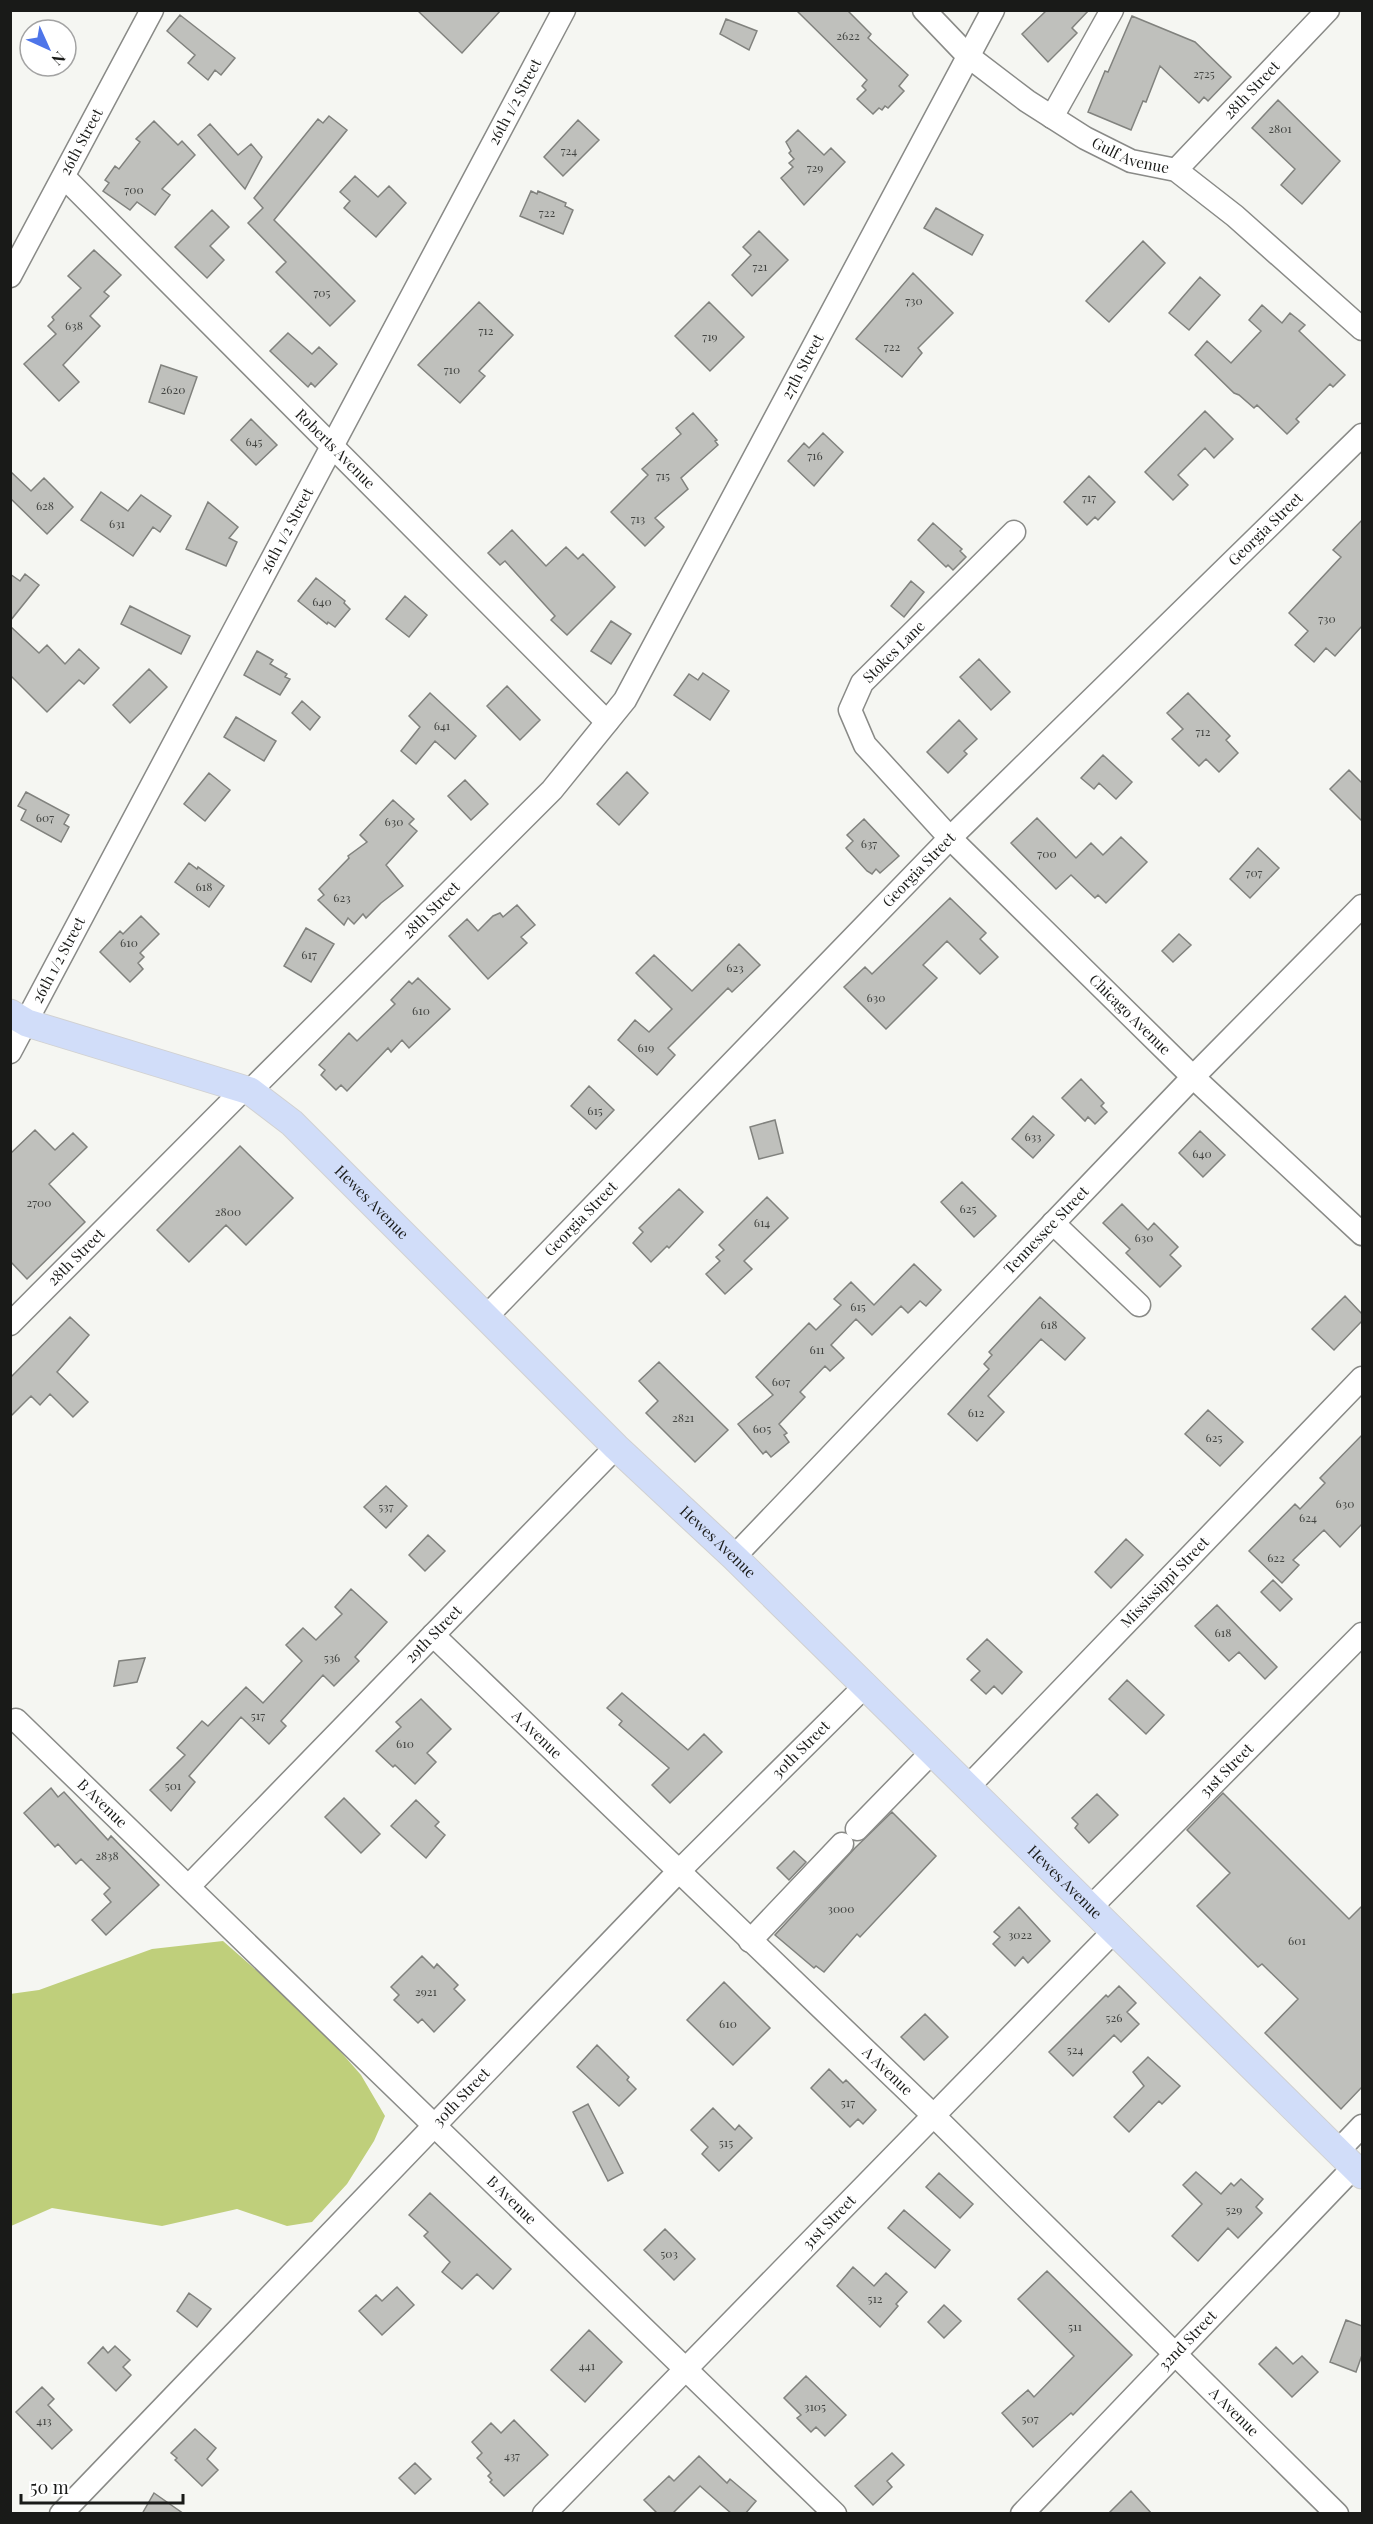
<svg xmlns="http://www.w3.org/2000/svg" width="1373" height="2524" font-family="'Playfair Display',serif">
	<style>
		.forest { fill: #bfcf7b }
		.building { fill: #bfc0bc; stroke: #81827e; stroke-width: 1.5 }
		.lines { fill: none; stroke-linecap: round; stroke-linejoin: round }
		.minor-casing { stroke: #898a87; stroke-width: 25 }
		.major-casing { stroke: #d1d1d1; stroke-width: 29 }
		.minor { stroke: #fff; stroke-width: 22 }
		.major { stroke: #d1ddf9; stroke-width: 27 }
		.labels { text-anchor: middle; stroke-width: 4.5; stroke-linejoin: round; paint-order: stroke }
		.number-label { font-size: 12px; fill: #424441 }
		.street-label { font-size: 15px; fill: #191a18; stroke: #fff }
	</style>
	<rect width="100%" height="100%" fill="#f5f6f2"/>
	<path class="forest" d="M223 1941 312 2019 361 2075 385 2116 374 2141 347 2184 312 2222 287 2226 237 2209 162 2226 52 2208 11 2226 10 1994 39 1990 152 1949Z"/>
	<path class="building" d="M417 10H501L462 53Z
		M796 10H847L871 34 868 38 908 75 899 86 904 91 888 108 885 106 882 110 879 108 873 114 857 99 866 90 862 86 867 80Z
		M1047 10H1089L1072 28 1077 33 1048 62 1022 34Z
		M180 15 235 58 221 75 215 70 208 80 188 63 195 55 167 31Z
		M1132 16 1195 42 1231 77 1208 101 1204 97 1199 103 1160 66 1146 102 1143 101 1131 130 1088 112 1105 71 1108 72Z
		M726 19 757 31 749 50 720 34Z
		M1278 100 1340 161 1302 204 1281 185 1295 169 1252 128Z
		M329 116 347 130 274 220 355 301 330 326 276 272 286 262 248 223 263 208 254 198 318 119 323 123Z
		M578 120 599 140 563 176 544 157Z
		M154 121 178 145 182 141 195 155 162 189 170 195 155 215 137 202 130 210 103 191 109 183 105 180 115 166 119 169 140 142 136 139Z
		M210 124 238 155 251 144 262 157 245 189 198 135Z
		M798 130 824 155 831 148 845 162 804 205 781 178 793 167 789 163 794 159 789 153 791 151 786 142Z
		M355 176 378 197 389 186 406 203 376 237 344 208 350 201 340 192Z
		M531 191 537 194 538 191 566 203 565 206 573 210 563 234 520 216Z
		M936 208 983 235 972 255 924 228Z
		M212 210 229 227 210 246 224 260 207 278 175 247Z
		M759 231 788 260 752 296 732 275 751 255 743 247Z
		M1143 241 1165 263 1109 322 1086 301Z
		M94 250 121 275 104 292 109 296 90 316 100 326 63 365 79 382 59 401 24 364 56 334 48 326 54 320 52 317 81 288 68 276Z
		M913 273 953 313 918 348 922 353 902 377 856 339Z
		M1200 277 1220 295 1189 330 1169 313Z
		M479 302 513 335 479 371 485 376 460 403 418 365Z
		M709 302 744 337 710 371 675 336Z
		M1262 305 1282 323 1290 313 1305 325 1299 331 1345 375 1333 387 1330 384 1296 419 1299 422 1287 434 1257 405 1254 408 1239 395 1234 393 1195 355 1207 341 1231 363 1261 331 1249 320Z
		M288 333 312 354 319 347 337 364 315 387 311 383 308 387 270 351Z
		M161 365 197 377 184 414 149 402Z
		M1205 411 1233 439 1214 458 1205 448 1178 475 1188 485 1173 500 1145 472Z
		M693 413 717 440 715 441 718 445 681 478 688 489 655 518 664 527 645 546 611 512 648 475 642 469 681 434 676 428Z
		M251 419 277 445 256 465 231 440Z
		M823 433 843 452 814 486 788 461 804 443 809 448Z
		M10 471 31 491 44 478 73 507 47 534 10 498Z
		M1089 476 1115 502 1098 520 1095 517 1087 525 1064 502Z
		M101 492 128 511 141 495 171 516 160 532 153 527 133 556 81 520Z
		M208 502 238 527 229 538 237 542 226 566 186 549Z
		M1362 520V626L1335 656 1326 648 1314 662 1295 645 1308 631 1289 613 1341 557 1333 550Z
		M933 523 962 549 960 551 966 557 953 570 948 565 946 567 918 540Z
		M512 530 546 566 566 547 578 559 583 554 615 587 567 635 551 620 555 616 505 561 500 565 488 553Z
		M10 574 20 581 25 574 39 585 10 621Z
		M316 578 345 601 344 603 350 609 335 627 328 622 327 624 298 601Z
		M911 581 924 592 904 617 891 606Z
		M405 596 427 615 409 637 386 619Z
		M130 606 190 636 181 654 121 624Z
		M611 621 631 634 611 664 591 651Z
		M10 626 39 653 47 645 65 664 79 649 99 668 84 684 79 680 47 712 10 675Z
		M257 651 273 660 270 664 287 674 285 677 290 679 280 695 244 675Z
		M979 659 1010 692 991 710 960 677Z
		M149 669 167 687 130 723 113 705Z
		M703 673 729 691 710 720 674 695 689 674 698 680Z
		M507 686 540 720 520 740 487 706Z
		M430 693 476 736 455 759 435 741 416 764 401 751 420 727 409 716Z
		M1188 693 1230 736 1226 740 1238 753 1219 772 1206 759 1199 766 1172 739 1183 729 1167 713Z
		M302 701 320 717 310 730 292 713Z
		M236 717 276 741 264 761 224 737Z
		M959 720 977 739 964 751 967 754 948 773 927 752Z
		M1103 755 1132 782 1116 799 1099 783 1094 789 1081 778Z
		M1349 770 1362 783V821L1330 789Z
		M627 772 648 793 619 825 597 804Z
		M209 773 230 790 205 821 184 804Z
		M465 780 488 804 471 820 448 796Z
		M26 792 69 815 64 824 69 827 61 842 21 820 26 810 18 806Z
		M393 800 414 819 409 824 417 831 386 865 403 886 381 903 366 918 363 914 354 924 348 918 344 925 318 900 324 895 319 889 349 858 348 856 367 842 360 835Z
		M1037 818 1076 858 1091 843 1103 855 1121 837 1147 862 1106 903 1098 895 1095 898 1071 875 1056 889 1011 843Z
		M864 819 899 856 880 873 876 869 872 874 867 871 846 848 853 841 847 835Z
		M1258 848 1279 868 1250 898 1230 879Z
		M189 863 197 869 198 867 224 886 209 907 175 882Z
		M950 898 986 933 980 939 998 957 980 974 947 941 923 965 937 978 886 1029 844 987 865 967 872 974Z
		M517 905 535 925 521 937 527 943 488 979 449 936 467 919 478 931 493 916 500 913 503 917Z
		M141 916 159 934 140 953 144 957 138 963 143 969 130 982 100 952 120 931 123 934Z
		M306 928 334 944 311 982 284 966Z
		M1179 934 1191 945 1173 962 1162 951Z
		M739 944 760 965 732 992 728 988 668 1048 675 1055 657 1075 618 1040 635 1020 649 1032 672 1009 636 973 654 955 692 991Z
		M418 978 450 1009 409 1048 402 1040 391 1052 388 1048 347 1091 341 1085 336 1090 321 1075 325 1070 319 1065 349 1033 357 1041 395 1004 391 1000 409 981 412 984Z
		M1081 1079 1104 1103 1101 1106 1107 1112 1095 1124 1088 1117 1085 1121 1062 1098Z
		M589 1086 614 1110 596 1129 571 1106Z
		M1033 1116 1054 1135 1033 1158 1012 1139Z
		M775 1120 783 1153 759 1159 750 1127Z
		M35 1130 55 1150 73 1133 87 1147 49 1184 85 1222 27 1279 10 1261V1154Z
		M1200 1131 1225 1155 1203 1177 1179 1153Z
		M240 1146 293 1198 246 1245 226 1225 189 1262 157 1230Z
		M962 1182 996 1216 974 1237 941 1202Z
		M679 1189 703 1212 669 1248 667 1246 651 1262 633 1243 643 1232 639 1228Z
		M767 1197 788 1218 744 1261 752 1269 725 1294 706 1274 720 1261 716 1257 724 1250 719 1245Z
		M1122 1204 1148 1230 1154 1223 1178 1247 1170 1255 1181 1266 1160 1287 1126 1253 1130 1249 1103 1223Z
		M914 1264 941 1290 926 1306 920 1301 908 1313 901 1306 872 1335 856 1319 831 1345 844 1358 830 1371 825 1366 800 1392 805 1397 779 1424 787 1433 784 1435 789 1442 771 1457 766 1451 763 1454 738 1424 773 1395 756 1377 809 1323 816 1330 841 1305 834 1299 851 1282 874 1305Z
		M1345 1296 1362 1314V1321L1334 1350 1312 1329Z
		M1040 1297 1085 1338 1065 1360 1041 1339 988 1396 1004 1412 977 1441 948 1414 989 1369 984 1364 992 1355 989 1352Z
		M70 1317 89 1335 57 1372 88 1402 73 1417 50 1394 40 1405 31 1396 10 1417V1378Z
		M659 1362 728 1430 695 1462 646 1413 658 1401 639 1381Z
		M1208 1410 1243 1442 1220 1466 1185 1434Z
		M1362 1435V1524L1340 1547 1324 1530 1293 1560 1299 1565 1282 1583 1249 1551 1295 1504 1300 1509 1325 1483 1320 1478Z
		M386 1486 407 1506 386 1528 364 1507Z
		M428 1535 445 1551 425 1571 409 1555Z
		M1126 1539 1143 1555 1111 1588 1095 1572Z
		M1273 1580 1292 1599 1280 1611 1261 1592Z
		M351 1589 387 1622 355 1657 359 1661 334 1686 323 1675 281 1721 286 1726 269 1744 241 1717 189 1776 195 1782 171 1811 150 1790 185 1755 177 1748 202 1721 208 1726 246 1687 263 1703 302 1661 286 1645 303 1628 316 1640 342 1614 335 1607Z
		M1217 1605 1277 1667 1265 1679 1239 1652 1229 1661 1195 1626Z
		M987 1639 1022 1672 1002 1694 994 1686 986 1694 971 1680 980 1671 967 1659Z
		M145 1658 137 1682 114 1686 119 1661Z
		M1127 1680 1164 1715 1146 1734 1109 1699Z
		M622 1693 688 1750 704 1734 722 1752 670 1803 652 1785 669 1768 619 1725 622 1721 607 1708Z
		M421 1699 451 1729 427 1753 436 1762 415 1784 395 1765 393 1767 376 1751 401 1727 396 1722Z
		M51 1788 58 1797 64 1792 108 1840 111 1836 159 1885 106 1935 92 1920 111 1902 104 1894 110 1888 81 1859 76 1864 58 1844 55 1847 24 1813Z
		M1223 1793 1349 1919 1362 1906V2087L1341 2109 1265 2033 1298 1999 1262 1964 1258 1967 1197 1906 1230 1873 1187 1830Z
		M1097 1794 1118 1815 1089 1843 1075 1828 1078 1824 1072 1818Z
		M344 1798 380 1834 361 1853 325 1817Z
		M416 1800 439 1822 435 1826 445 1835 426 1858 391 1826Z
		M892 1812 936 1856 860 1937 857 1934 824 1972 816 1966 814 1968 775 1935 855 1848Z
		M794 1851 806 1862 789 1880 777 1868Z
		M1019 1907 1050 1941 1028 1963 1023 1957 1015 1966 993 1944 1000 1937 994 1932Z
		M422 1956 434 1968 437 1964 458 1985 454 1989 465 2000 434 2032 422 2019 418 2023 394 2000 399 1995 391 1987Z
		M724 1982 770 2028 733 2065 687 2020Z
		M1119 1986 1136 2003 1127 2012 1139 2024 1121 2042 1114 2035 1073 2076 1049 2052 1106 1995 1108 1997Z
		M925 2014 948 2037 924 2060 901 2037Z
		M597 2045 629 2077 627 2080 636 2089 619 2106 577 2067Z
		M1148 2057 1180 2086 1162 2104 1159 2101 1129 2132 1114 2117 1144 2086 1133 2072Z
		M829 2069 843 2083 846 2080 876 2110 863 2124 858 2119 850 2127 811 2088Z
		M588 2104 623 2173 608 2181 573 2112Z
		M713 2108 735 2130 739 2125 752 2138 719 2171 702 2154 708 2147 691 2130Z
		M1196 2172 1221 2194 1231 2183 1234 2186 1241 2179 1263 2199 1256 2207 1262 2213 1238 2238 1228 2228 1198 2261 1172 2236 1202 2204 1183 2185Z
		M939 2173 973 2204 960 2218 926 2187Z
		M430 2193 511 2269 493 2289 477 2274 462 2289 442 2272 450 2262 424 2236 428 2232 409 2215Z
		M904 2210 950 2250 935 2268 888 2228Z
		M665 2229 695 2259 674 2280 644 2250Z
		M853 2267 874 2286 886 2273 907 2292 896 2304 898 2306 880 2327 837 2286Z
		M1047 2271 1132 2355 1073 2415 1071 2413 1033 2447 1002 2413 1028 2390 1034 2397 1074 2356 1018 2299Z
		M397 2287 414 2305 382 2335 359 2311 376 2295 382 2301Z
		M189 2293 211 2309 197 2327 177 2311Z
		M944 2305 961 2321 944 2338 928 2322Z
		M1346 2320 1362 2326V2355L1356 2372 1330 2362Z
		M589 2330 622 2362 585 2402 551 2370Z
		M115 2346 130 2360 123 2367 131 2375 116 2391 88 2363 103 2347 108 2353Z
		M1276 2347 1293 2364 1302 2356 1318 2372 1292 2397 1259 2364Z
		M806 2376 846 2415 825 2436 816 2427 811 2432 797 2418 801 2415 784 2398Z
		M42 2387 54 2399 48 2405 72 2430 52 2449 16 2412Z
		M514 2420 548 2455 504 2496 490 2482 492 2480 488 2476 491 2473 477 2458 482 2453 472 2442 491 2423 501 2433Z
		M195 2429 216 2448 207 2459 218 2470 202 2486 175 2460 177 2458 171 2453Z
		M892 2453 904 2465 887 2481 892 2487 873 2505 855 2486Z
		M699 2456 727 2483 730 2479 756 2501 745 2514H732L700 2486 672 2514H658L644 2500 669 2476 674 2481Z
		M415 2463 431 2479 415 2494 399 2478Z
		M1131 2491 1152 2514H1108Z
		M154 2493 184 2514H142Z"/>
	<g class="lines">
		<defs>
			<g id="minor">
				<path id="s1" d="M924 10 968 56 1027 101 1085 138 1131 161 1176 170 1235 216 1362 329"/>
				<path d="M1052 117 1112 10"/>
				<path id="s2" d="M1176 170 1328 10"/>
				<path id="s3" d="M64 177 607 722"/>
				<path id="s4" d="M10 276 152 10"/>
				<path id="s5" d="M1014 532 862 683 850 710 865 745 950 838 1193 1077 1362 1234"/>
				<path id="s6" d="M10 1052 564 10"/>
				<path id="s7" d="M250 1091 552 790 625 700 993 10"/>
				<path d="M1053 1223 1139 1305"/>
				<path id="s8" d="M487 1316 950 838 1362 435"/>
				<path id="s9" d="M10 1324 244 1089"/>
				<path id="s10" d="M734 1557 1193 1077 1362 906"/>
				<path id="s11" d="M433 1635 934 2116 1337 2514"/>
				<path id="s12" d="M16 1720 835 2514"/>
				<path id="s13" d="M968 1787 1362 1378"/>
				<path d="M857 1829 932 1752"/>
				<path id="s14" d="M189 1886 616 1447"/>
				<path id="s15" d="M1090 1908 1362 1634"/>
				<path d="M750 1941 842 1844"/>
				<path d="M1338 2151 1362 2126"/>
				<path id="s16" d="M61 2514 678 1872 865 1686"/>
				<path id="s17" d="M544 2514 1114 1931"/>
				<path id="s18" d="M1022 2514 1354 2167"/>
			</g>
			<g id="major">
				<path id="s19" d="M10 1013 27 1023 250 1091 292 1123 616 1447 734 1557 1362 2175"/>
			</g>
		</defs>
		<use href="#minor" class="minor-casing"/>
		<use href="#major" class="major-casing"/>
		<use href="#minor" class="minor"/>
		<use href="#major" class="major"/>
	</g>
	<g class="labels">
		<g class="number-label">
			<text x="848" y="40">2622</text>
			<text x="1204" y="78">2725</text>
			<text x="1280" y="133">2801</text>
			<text x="569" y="155">724</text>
			<text x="815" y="172">729</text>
			<text x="134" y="194">700</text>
			<text x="547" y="217">722</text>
			<text x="760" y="271">721</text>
			<text x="322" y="297">705</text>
			<text x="914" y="305">730</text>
			<text x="74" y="330">638</text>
			<text x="486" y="335">712</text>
			<text x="710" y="341">719</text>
			<text x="892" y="351">722</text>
			<text x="452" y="374">710</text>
			<text x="173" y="394">2620</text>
			<text x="254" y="446">645</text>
			<text x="815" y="460">716</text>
			<text x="663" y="480">715</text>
			<text x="1089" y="502">717</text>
			<text x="45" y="510">628</text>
			<text x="638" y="523">713</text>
			<text x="117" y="528">631</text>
			<text x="322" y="606">640</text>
			<text x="1327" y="623">730</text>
			<text x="442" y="730">641</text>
			<text x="1203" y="736">712</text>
			<text x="45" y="822">607</text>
			<text x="394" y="826">630</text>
			<text x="869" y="848">637</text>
			<text x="1047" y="858">700</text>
			<text x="1254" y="877">707</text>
			<text x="204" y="891">618</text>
			<text x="342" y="902">623</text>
			<text x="129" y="947">610</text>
			<text x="309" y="959">617</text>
			<text x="735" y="972">623</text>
			<text x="876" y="1002">630</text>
			<text x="421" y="1015">610</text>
			<text x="646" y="1052">619</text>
			<text x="595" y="1115">615</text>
			<text x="1033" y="1141">633</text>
			<text x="1202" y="1158">640</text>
			<text x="39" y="1207">2700</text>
			<text x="968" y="1213">625</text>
			<text x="228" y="1216">2800</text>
			<text x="762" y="1227">614</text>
			<text x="1144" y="1242">630</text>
			<text x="858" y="1311">615</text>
			<text x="1049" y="1329">618</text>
			<text x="817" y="1354">611</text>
			<text x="781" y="1386">607</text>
			<text x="976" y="1417">612</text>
			<text x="683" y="1422">2821</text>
			<text x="762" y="1433">605</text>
			<text x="1214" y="1442">625</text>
			<text x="1345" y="1508">630</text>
			<text x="386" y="1511">537</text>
			<text x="1308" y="1522">624</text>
			<text x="1276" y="1562">622</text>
			<text x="1223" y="1637">618</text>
			<text x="332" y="1662">536</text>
			<text x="258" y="1720">517</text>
			<text x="405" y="1748">610</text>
			<text x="173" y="1790">501</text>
			<text x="107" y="1860">2838</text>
			<text x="841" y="1913">3000</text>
			<text x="1020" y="1939">3022</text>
			<text x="1297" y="1945">601</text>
			<text x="426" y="1996">2921</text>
			<text x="1114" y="2022">526</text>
			<text x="728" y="2028">610</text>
			<text x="1075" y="2054">524</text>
			<text x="848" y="2107">517</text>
			<text x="726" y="2147">515</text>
			<text x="1234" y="2214">529</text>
			<text x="669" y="2258">503</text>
			<text x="875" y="2303">512</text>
			<text x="1075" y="2331">511</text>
			<text x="587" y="2370">441</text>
			<text x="815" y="2411">3105</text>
			<text x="1030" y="2423">507</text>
			<text x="44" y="2425">413</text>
			<text x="512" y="2460">437</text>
		</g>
		<g class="street-label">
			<text dy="5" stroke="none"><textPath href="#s2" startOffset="110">28th Street</textPath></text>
			<text dy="5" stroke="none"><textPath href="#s6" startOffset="1076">26th 1/2 Street</textPath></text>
			<text dy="5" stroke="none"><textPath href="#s4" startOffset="152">26th Street</textPath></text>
			<text dy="5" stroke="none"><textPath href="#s1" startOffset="256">Gulf Avenue</textPath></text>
			<text dy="5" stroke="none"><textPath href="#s7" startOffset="920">27th Street</textPath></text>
			<text dy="5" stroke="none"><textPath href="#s3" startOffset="384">Roberts Avenue</textPath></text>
			<text dy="5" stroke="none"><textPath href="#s8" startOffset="1107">Georgia Street</textPath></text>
			<text dy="5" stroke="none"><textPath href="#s6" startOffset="590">26th 1/2 Street</textPath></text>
			<text transform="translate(894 652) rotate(-45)" y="5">Stokes Lane</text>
			<text dy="5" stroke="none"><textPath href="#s8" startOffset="621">Georgia Street</textPath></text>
			<text dy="5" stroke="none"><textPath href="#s7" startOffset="256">28th Street</textPath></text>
			<text dy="5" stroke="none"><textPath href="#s6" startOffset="104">26th 1/2 Street</textPath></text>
			<text dy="5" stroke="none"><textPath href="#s5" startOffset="660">Chicago Avenue</textPath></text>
			<text dy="5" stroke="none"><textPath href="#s19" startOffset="418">Hewes Avenue</textPath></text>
			<text dy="5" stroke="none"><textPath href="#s8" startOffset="135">Georgia Street</textPath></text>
			<text dy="5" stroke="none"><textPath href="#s10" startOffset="452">Tennessee Street</textPath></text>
			<text dy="5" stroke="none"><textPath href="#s9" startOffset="94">28th Street</textPath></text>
			<text dy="5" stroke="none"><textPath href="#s19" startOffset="903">Hewes Avenue</textPath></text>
			<text dy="5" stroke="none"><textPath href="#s13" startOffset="284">Mississippi Street</textPath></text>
			<text dy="5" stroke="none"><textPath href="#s14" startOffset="351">29th Street</textPath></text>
			<text dy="5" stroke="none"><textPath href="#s11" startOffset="144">A Avenue</textPath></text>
			<text dy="5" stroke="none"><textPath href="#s16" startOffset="1064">30th Street</textPath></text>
			<text dy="5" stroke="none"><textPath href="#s15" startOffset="194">31st Street</textPath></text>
			<text dy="5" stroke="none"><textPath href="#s12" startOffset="120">B Avenue</textPath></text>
			<text dy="5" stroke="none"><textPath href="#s19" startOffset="1389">Hewes Avenue</textPath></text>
			<text dy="5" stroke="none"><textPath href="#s11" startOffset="630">A Avenue</textPath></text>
			<text dy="5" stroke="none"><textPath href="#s16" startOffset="578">30th Street</textPath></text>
			<text dy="5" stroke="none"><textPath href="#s12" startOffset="690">B Avenue</textPath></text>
			<text dy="5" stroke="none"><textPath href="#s17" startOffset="408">31st Street</textPath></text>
			<text dy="5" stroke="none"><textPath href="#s18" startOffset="240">32nd Street</textPath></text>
			<text dy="5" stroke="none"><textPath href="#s11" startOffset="1116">A Avenue</textPath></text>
		</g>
	</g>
	<rect width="1373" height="2524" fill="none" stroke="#191a18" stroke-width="24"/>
	<g transform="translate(48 48) rotate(135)"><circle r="28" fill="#ffffff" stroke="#a3a3a3" stroke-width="1.5"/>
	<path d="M0-4.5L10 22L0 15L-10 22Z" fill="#4e75e9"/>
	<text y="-9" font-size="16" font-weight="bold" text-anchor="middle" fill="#191a18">N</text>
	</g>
	<path d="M21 2494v9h162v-9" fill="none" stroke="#191a18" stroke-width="3"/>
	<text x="30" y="2494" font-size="18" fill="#191a18" stroke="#ffffff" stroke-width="4.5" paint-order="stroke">50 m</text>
</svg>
